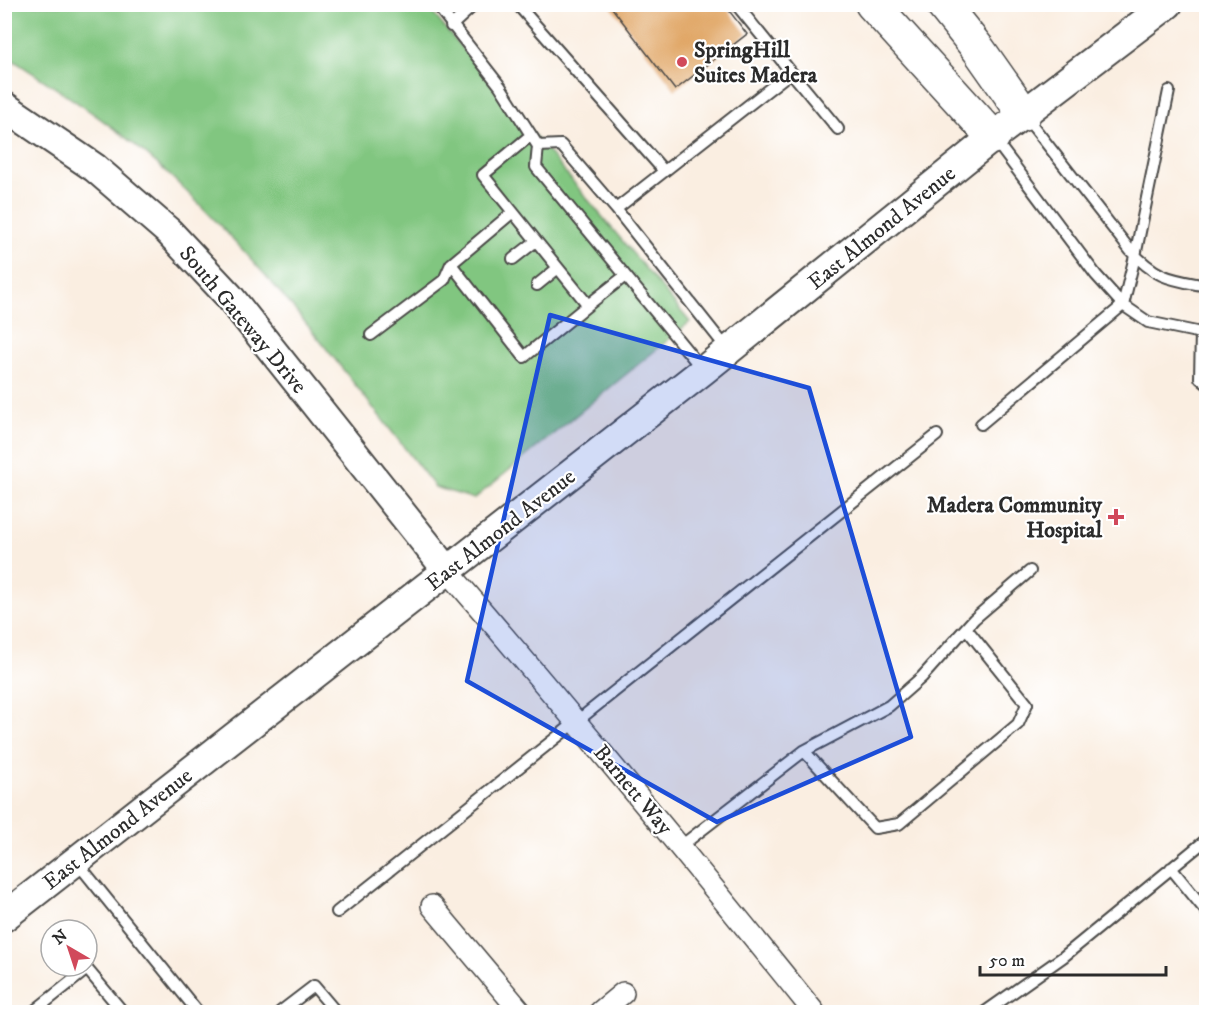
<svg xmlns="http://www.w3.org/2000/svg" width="1211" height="1017" font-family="'IM FELL DW Pica',serif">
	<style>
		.green { fill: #81c680; stroke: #567856; stroke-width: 1.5 }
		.building { fill: #e1a768 }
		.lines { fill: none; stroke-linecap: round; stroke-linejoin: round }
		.lane-casing { stroke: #4a4846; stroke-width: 14 }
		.street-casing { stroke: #4a4846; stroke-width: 24 }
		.secondary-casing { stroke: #4a4846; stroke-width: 32 }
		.highway-casing { stroke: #4a4846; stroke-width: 36 }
		.lane { stroke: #fff; stroke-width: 10 }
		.street { stroke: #fff; stroke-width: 21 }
		.secondary { stroke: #fff; stroke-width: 28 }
		.highway { stroke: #fff; stroke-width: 33 }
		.marked { fill: #1d4ed8; fill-opacity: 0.2; stroke: #1d4ed8; stroke-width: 4.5; stroke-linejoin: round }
		.poi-dot { fill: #d1495b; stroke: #fff; stroke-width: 2 }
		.labels { text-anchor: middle; stroke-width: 4.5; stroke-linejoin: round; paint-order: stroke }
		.poi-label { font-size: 22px; font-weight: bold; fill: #2b2b2b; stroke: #fff; text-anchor: start }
		.street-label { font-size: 22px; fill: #2b2b2b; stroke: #fff }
	</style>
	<rect width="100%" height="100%" fill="#fff"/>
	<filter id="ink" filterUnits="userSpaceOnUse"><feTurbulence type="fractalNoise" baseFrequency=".0167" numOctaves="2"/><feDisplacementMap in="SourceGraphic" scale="12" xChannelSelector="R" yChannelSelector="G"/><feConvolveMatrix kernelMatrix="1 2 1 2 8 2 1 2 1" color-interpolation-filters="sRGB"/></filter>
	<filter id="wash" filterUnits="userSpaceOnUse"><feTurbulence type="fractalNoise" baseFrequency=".008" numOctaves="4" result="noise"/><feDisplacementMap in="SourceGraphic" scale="24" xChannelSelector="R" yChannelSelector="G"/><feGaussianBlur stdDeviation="1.35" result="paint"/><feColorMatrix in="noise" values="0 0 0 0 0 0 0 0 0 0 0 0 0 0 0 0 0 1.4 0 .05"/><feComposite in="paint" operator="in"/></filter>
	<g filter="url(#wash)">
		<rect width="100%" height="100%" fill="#faeee1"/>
		<path class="green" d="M4 5H426L690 322 474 499 435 487C354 384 277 279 183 188 130 135 67 95 5 55Z"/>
		<g id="blocks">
			<path class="building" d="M609 4H724L747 34 675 90Z"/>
		</g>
	</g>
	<g filter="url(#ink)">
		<use href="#blocks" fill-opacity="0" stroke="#4a4846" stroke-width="1.5"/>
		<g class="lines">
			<defs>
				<path id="lane" d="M436 4 500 86 538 146 536 167 703 370
					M517 4 664 171
					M451 26 475 4
					M791 72 838 129
					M1025 116 1130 250C1157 279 1170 279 1206 286
					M531 135 483 175 588 305 625 276
					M995 140 1096 275 1123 305 1148 322 1206 334
					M538 146 561 145 616 209 728 350
					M616 209 791 72 736 4
					M513 212 451 264 524 357 588 305
					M513 259 536 241
					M537 285 558 268
					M1201 333 1200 378 1206 383
					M371 335 444 280 451 264
					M981 424 1123 305 1135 256 1169 91
					M804 751 875 828 899 824 1018 724 1027 704 966 628
					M681 846 804 751 889 706 922 677 974 619 1030 571
					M76 861 198 1012
					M1171 868 1206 911
					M337 912 937 435
					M33 1012 87 969 123 1012
					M280 1012 314 986 336 1012
					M985 1012 1063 957 1206 840"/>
				<path id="street" d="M447 570C572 715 694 863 814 1012
					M432 906 521 1012
					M600 1012 623 993"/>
				<path id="secondary" d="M4 106 95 168 169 232 229 296 447 570
					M4 917 704 370 993 137 1168 4"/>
				<path id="highway" d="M872 4 993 137
					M942 4 979 50 1024 114"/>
			</defs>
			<use href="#lane" class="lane-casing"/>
			<use href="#street" class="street-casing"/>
			<use href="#secondary" class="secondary-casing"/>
			<use href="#highway" class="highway-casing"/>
			<use href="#lane" class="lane"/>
			<use href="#street" class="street"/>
			<use href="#secondary" class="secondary"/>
			<use href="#highway" class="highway"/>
		</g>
	</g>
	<path class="marked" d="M550 315 809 388 911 737 717 822 467 681Z"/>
	<g class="poi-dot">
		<circle cx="682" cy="62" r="6"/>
		<path d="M1113 508h6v6h6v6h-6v6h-6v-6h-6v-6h6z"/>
	</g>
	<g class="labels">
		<g class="poi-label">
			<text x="694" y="57">SpringHill<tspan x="694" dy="25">Suites Madera</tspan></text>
			<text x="1102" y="512" text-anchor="end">Madera Community<tspan x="1102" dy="25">Hospital</tspan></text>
		</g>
		<g class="street-label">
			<text transform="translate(881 227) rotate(-39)" y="8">East Almond Avenue</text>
			<text transform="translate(244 319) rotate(50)" y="8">South Gateway Drive</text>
			<text transform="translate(500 529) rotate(-38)" y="8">East Almond Avenue</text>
			<text transform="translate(634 789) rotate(50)" y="8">Barnett Way</text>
			<text transform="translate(117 828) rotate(-38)" y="8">East Almond Avenue</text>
		</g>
	</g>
	<rect width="1211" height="1017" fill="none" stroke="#fff" stroke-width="24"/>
	<g transform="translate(69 948) rotate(321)"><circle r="28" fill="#ffffff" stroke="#aaaaaa" stroke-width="1.5"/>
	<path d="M0-4.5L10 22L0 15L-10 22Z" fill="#d1495b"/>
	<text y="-9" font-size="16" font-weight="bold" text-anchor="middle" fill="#2b2b2b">N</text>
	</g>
	<path d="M980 966v9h186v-9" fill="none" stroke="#2b2b2b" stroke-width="3"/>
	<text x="989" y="966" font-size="18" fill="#2b2b2b" stroke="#ffffff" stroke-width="4.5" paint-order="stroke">50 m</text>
</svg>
